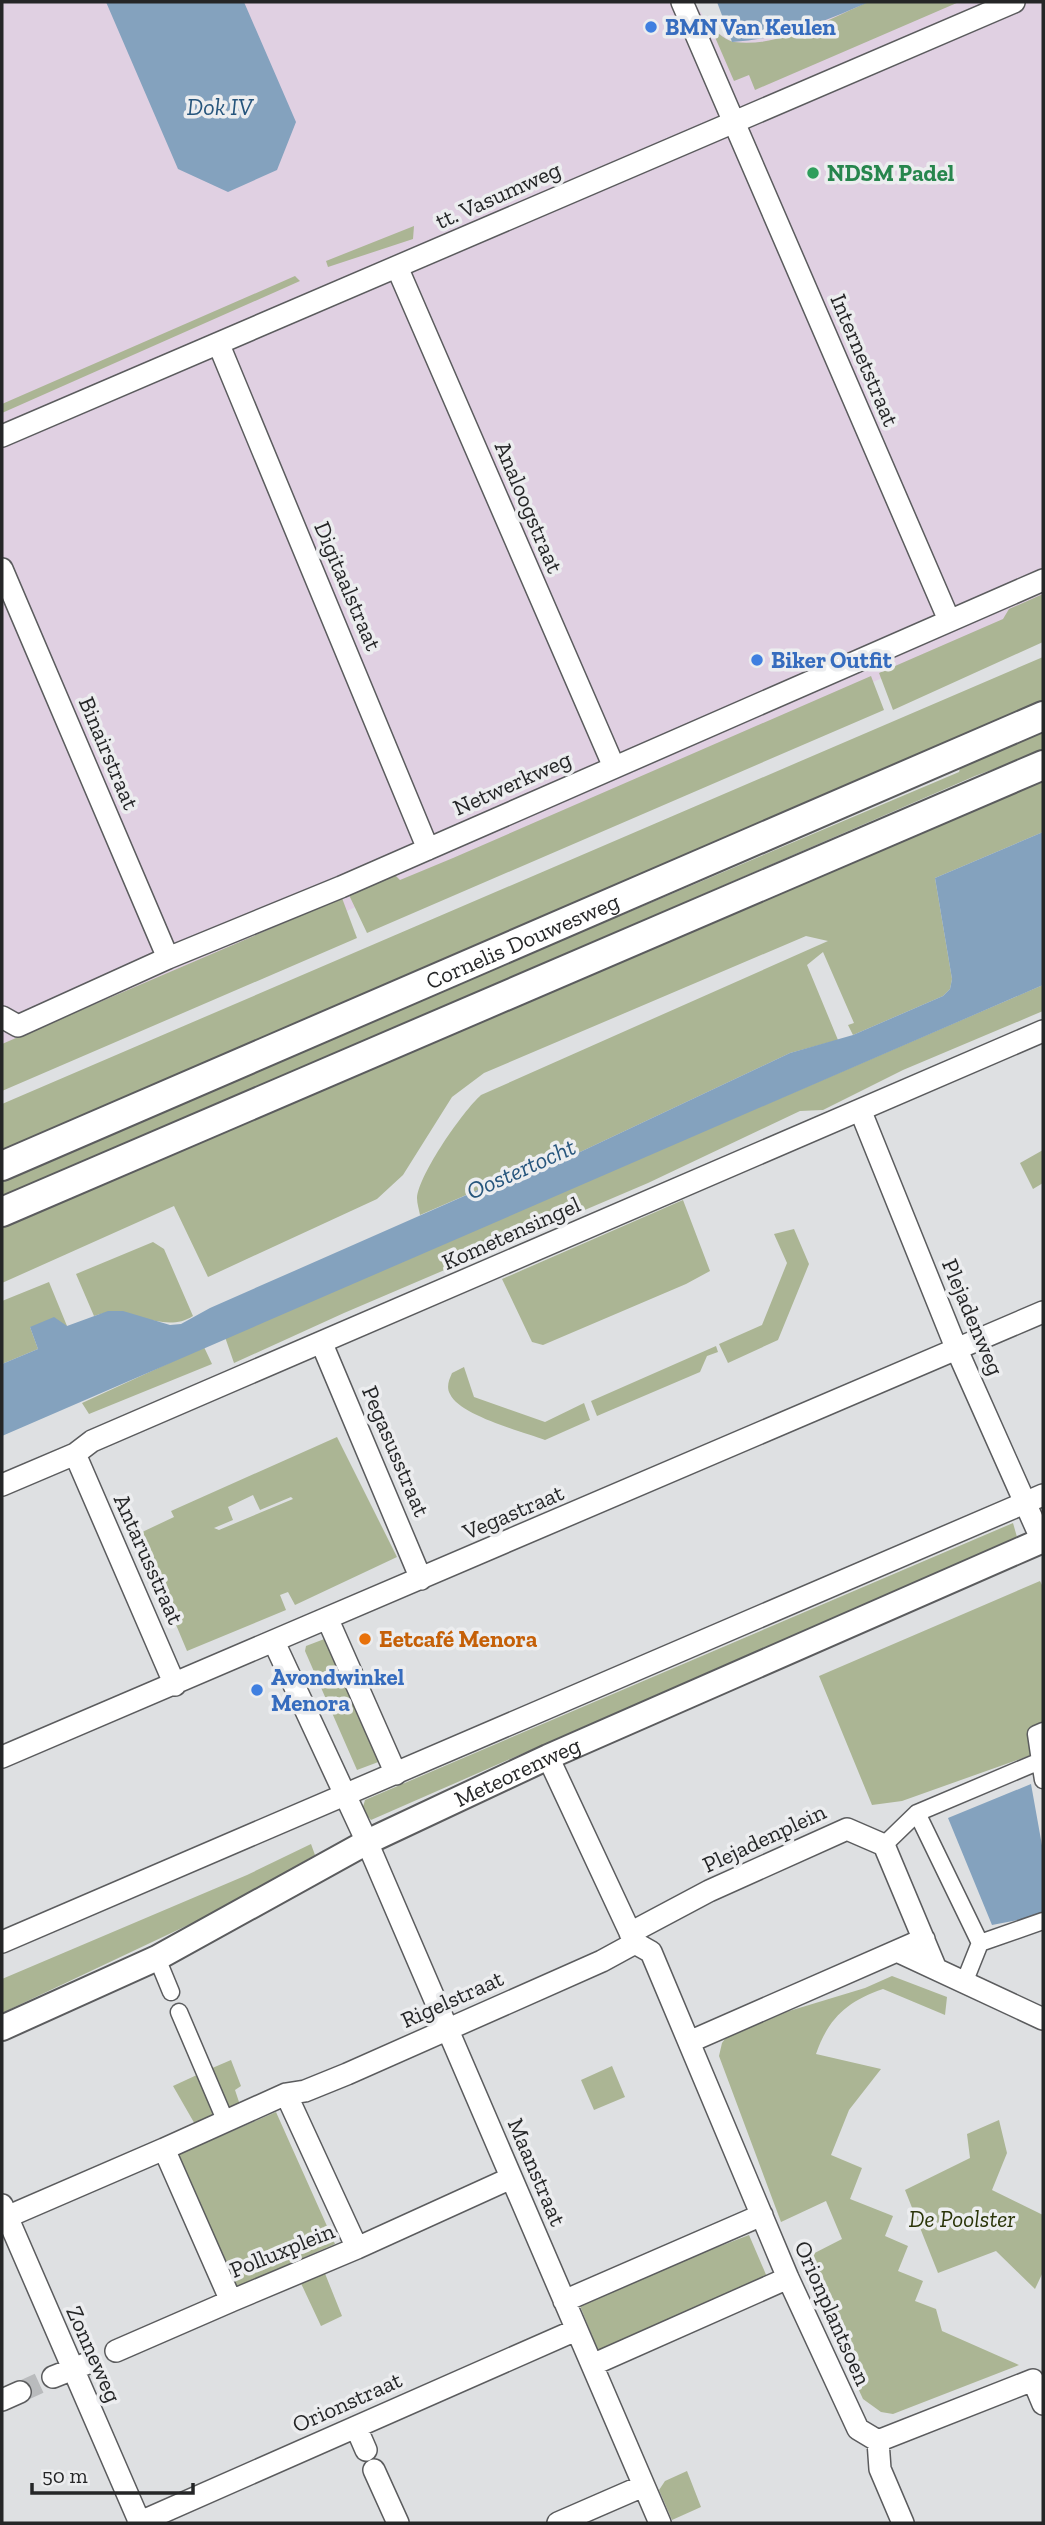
<svg xmlns="http://www.w3.org/2000/svg" width="1045" height="2525" font-family="'Zilla Slab',serif">
	<style>
		.industrial { fill: #e0d0e2 }
		.green { fill: #abb594; fill-rule: evenodd }
		.water { fill: #84a2be }
		.lines { fill: none; stroke-linecap: round; stroke-linejoin: round }
		.minor-tunnel { stroke: #b9bbbd; stroke-width: 21; stroke-dasharray: 21 10; stroke-linecap: butt }
		.pedestrian-casing { stroke: #5b5c5e; stroke-width: 19 }
		.minor-casing { stroke: #5b5c5e; stroke-width: 24 }
		.tertiary-casing { stroke: #5b5c5e; stroke-width: 28 }
		.secondary-casing { stroke: #5b5c5e; stroke-width: 32 }
		.pedestrian { stroke: #fff; stroke-width: 16 }
		.minor { stroke: #fff; stroke-width: 21 }
		.tertiary { stroke: #fff; stroke-width: 24 }
		.secondary { stroke: #fff; stroke-width: 28 }
		.shop-dot { fill: #3f7fe0; stroke: #ecedef; stroke-width: 2.5 }
		.leisure-dot { fill: #2e9e5b; stroke: #ecedef; stroke-width: 2.5 }
		.food-dot { fill: #e8710a; stroke: #ecedef; stroke-width: 2.5 }
		.labels { text-anchor: middle; stroke-width: 7; stroke-linejoin: round; paint-order: stroke }
		.shop-label { font-size: 23px; font-weight: bold; fill: #366cbe; stroke: #ecedef; text-anchor: start }
		.leisure-label { font-size: 23px; font-weight: bold; fill: #27864d; stroke: #ecedef; text-anchor: start }
		.street-label { font-size: 23px; fill: #252627; stroke: #ecedef }
		.food-label { font-size: 23px; font-weight: bold; fill: #c56008; stroke: #ecedef; text-anchor: start }
		.park-label { font-size: 23px; font-style: italic; fill: #2a3408; stroke: #ecedef }
		.water-label { font-size: 24px; font-style: italic; fill: #26557c; stroke: #ecedef }
	</style>
	<rect width="100%" height="100%" fill="#dee0e2"/>
	<path class="industrial" d="M2 2H694L711 28 732 42 869 2H1043V608L2 1061Z"/>
	<path class="green" d="M868 2H959L755 90 749 75 734 81 711 28C718 33 727 41 734 42 779 48 829 19 868 2Z
		M414 226 413 239 328 267 326 261Z
		M295 276 300 281 2 413V404Z
		M1043 594V642L893 710 879 673 1003 619 1009 609Z
		M1043 657V704L2 1155V1104Z
		M871 676 884 710 367 933 349 895 395 875 400 880 453 858Z
		M1043 727V751L975 776 2 1199V1178L959 772 962 762Z
		M1043 777V832L935 878 952 979 950 989 943 996 853 1035 848 1025 854 1023 823 952 807 965 838 1040 790 1053 561 1161 487 1186 420 1215C419 1209 417 1204 417 1198 419 1174 463 1111 481 1095L828 941 806 936 484 1073 452 1097 403 1175 377 1199 208 1277 174 1206 2 1283V1224Z
		M342 898 357 938 2 1091V1044Z
		M1043 985V1011L903 1070 823 1110 800 1111 648 1183 344 1313 234 1363 225 1337Z
		M1043 1150V1183L1033 1189 1020 1163Z
		M683 1200 710 1271 686 1284 543 1345 532 1342 502 1279Z
		M794 1229 809 1264 778 1340 728 1363 719 1344 762 1325 787 1263 774 1234Z
		M153 1242 164 1249 193 1316C162 1336 129 1303 94 1316L76 1274Z
		M49 1282 67 1326 30 1327 38 1349 2 1364V1301Z
		M716 1346 718 1352 707 1356 700 1372 597 1416 591 1401Z
		M204 1347 212 1364 89 1414 82 1403Z
		M464 1367 474 1397 545 1422 584 1403 590 1420 545 1440C523 1432 459 1415 450 1394 446 1387 449 1380 452 1373Z
		M337 1437 397 1557 295 1605 288 1592 280 1595 286 1610 187 1651 138 1534 174 1517 171 1511ZM253 1495 260 1510 291 1497 293 1499 219 1530 214 1528 233 1520 228 1507Z
		M1013 1523 1017 1537 371 1820 362 1810 365 1800Z
		M1040 1581 1043 1587V1725L1028 1733 1034 1754 902 1801 872 1805 819 1676Z
		M327 1638 381 1761 357 1770 305 1651 306 1646Z
		M311 1844 315 1855 222 1909 2 2013V1979L247 1875Z
		M892 1976 947 1997 945 2015 883 1989C847 2001 828 2019 816 2054L881 2069 849 2110 831 2155 862 2168 850 2199 893 2216 885 2236 908 2246 898 2271 923 2281 915 2301 936 2309 942 2331 1019 2365 893 2414 881 2412 863 2399 799 2261 842 2239 826 2201 781 2222 719 2056 722 2043 733 2028 865 1988Z
		M231 2060 241 2086 235 2090 241 2108 227 2112 210 2069Z
		M612 2066 625 2097 594 2110 581 2080Z
		M199 2074 218 2117 196 2126 173 2086Z
		M276 2112 335 2244 236 2287 177 2155Z
		M999 2120 1007 2153 992 2190 1043 2215V2272L1035 2289 996 2251 938 2273 905 2190 970 2158 967 2134Z
		M749 2235 767 2277 599 2353 578 2301Z
		M324 2271 342 2316 321 2326 298 2277Z
		M687 2471 701 2507 672 2520 659 2490 665 2481Z"/>
	<path class="water" d="M106 2H244L296 122 277 170 228 192 178 169Z
		M717 2H869C823 22 782 39 732 42Z
		M1043 832V985L2 1436V1364L38 1349 30 1327 54 1317 67 1326 108 1311H123L170 1325 181 1324 210 1308 487 1186 561 1161 790 1053 853 1035 943 996 950 989 952 979 935 878Z
		M1031 1784 1043 1851V1915L992 1925 948 1818Z"/>
	<g class="lines">
		<path class="minor-tunnel" d="M20 2392 53 2377"/>
		<defs>
			<path id="pedestrian" d="M1040 1761 1043 1780
				M917 1813 980 1943 964 1983
				M884 1845 917 1813 1040 1761 1036 1734 1043 1731
				M980 1943 1043 1921
				M157 1958 171 1992
				M179 2012 226 2122"/>
			<path id="minor" d="M682 2 949 620
				M397 267 614 767
				M219 345 428 849
				M2 436 1014 2
				M2 569 168 958
				M2 1017 18 1026 168 958 341 887 1043 580
				M861 1112 957 1350 1043 1543
				M322 1344 421 1579
				M75 1454 175 1685
				M2 1485 75 1454 92 1441 1043 1031
				M328 1620 396 1774
				M274 1642 367 1842 660 2523
				M2 1757 1043 1312
				M548 1757 635 1943
				M630 1933 709 1891 847 1829 884 1845 936 1969
				M2 1942 1043 1495
				M635 1943 651 1952 788 2278 858 2429 878 2441 1033 2380 1043 2404
				M897 1951 1043 2019
				M689 2042 924 1939
				M286 2094 357 2248 231 2301 164 2149 286 2094 305 2091 347 2074 602 1961 635 1943
				M2 2205 140 2523
				M2 2219 164 2149
				M357 2248 511 2178
				M564 2301 762 2215
				M116 2351 231 2301
				M592 2365 788 2278
				M53 2377 88 2363
				M2 2400 20 2392
				M356 2427 366 2450
				M878 2441 880 2469 903 2523
				M374 2470 398 2523
				M138 2523 576 2330
				M558 2523 643 2486"/>
			<g id="tertiary">
				<path id="s1" d="M2 2028 157 1958 367 1842 548 1757 1043 1540"/>
			</g>
			<g id="secondary">
				<path id="s2" d="M2 1166 1043 716"/>
				<path d="M2 1212 1043 765"/>
			</g>
		</defs>
		<use href="#pedestrian" class="pedestrian-casing"/>
		<use href="#minor" class="minor-casing"/>
		<use href="#tertiary" class="tertiary-casing"/>
		<use href="#secondary" class="secondary-casing"/>
		<use href="#pedestrian" class="pedestrian"/>
		<use href="#minor" class="minor"/>
		<use href="#tertiary" class="tertiary"/>
		<use href="#secondary" class="secondary"/>
	</g>
	<g class="shop-dot">
		<circle cx="651" cy="27" r="7"/>
		<circle cx="757" cy="660" r="7"/>
		<circle cx="257" cy="1690" r="7"/>
	</g>
	<circle class="leisure-dot" cx="813" cy="173" r="7"/>
	<circle class="food-dot" cx="365" cy="1639" r="7"/>
	<g class="labels">
		<g class="shop-label">
			<text x="665" y="35">BMN Van Keulen</text>
			<text x="771" y="668">Biker Outfit</text>
			<text x="271" y="1685">Avondwinkel<tspan x="271" dy="26">Menora</tspan></text>
		</g>
		<g class="leisure-label">
			<text x="827" y="181">NDSM Padel</text>
		</g>
		<g class="street-label">
			<text transform="translate(498 195) rotate(-24)" y="8">tt. Vasumweg</text>
			<text transform="translate(865 360) rotate(67)" y="8">Internetstraat</text>
			<text transform="translate(529 507) rotate(67)" y="8">Analoogstraat</text>
			<text transform="translate(348 586) rotate(67)" y="8">Digitaalstraat</text>
			<text transform="translate(109 753) rotate(67)" y="8">Binairstraat</text>
			<text transform="translate(512 783) rotate(-24)" y="8">Netwerkweg</text>
			<text dy="8" stroke="none"><textPath href="#s2" startOffset="567">Cornelis Douwesweg</textPath></text>
			<text transform="translate(511 1233) rotate(-24)" y="8">Kometensingel</text>
			<text transform="translate(973 1317) rotate(67)" y="8">Plejadenweg</text>
			<text transform="translate(396 1451) rotate(67)" y="8">Pegasusstraat</text>
			<text transform="translate(513 1512) rotate(-23)" y="8">Vegastraat</text>
			<text transform="translate(149 1559) rotate(66)" y="8">Antarusstraat</text>
			<text dy="8" stroke="none"><textPath href="#s1" startOffset="576">Meteorenweg</textPath></text>
			<text transform="translate(764 1838) rotate(-25)" y="8">Plejadenplein</text>
			<text transform="translate(452 1999) rotate(-24)" y="8">Rigelstraat</text>
			<text transform="translate(537 2172) rotate(67)" y="8">Maanstraat</text>
			<text transform="translate(282 2250) rotate(-22)" y="8">Polluxplein</text>
			<text transform="translate(833 2313) rotate(66)" y="8">Orionplantsoen</text>
			<text transform="translate(94 2354) rotate(66)" y="8">Zonneweg</text>
			<text transform="translate(347 2402) rotate(-24)" y="8">Orionstraat</text>
		</g>
		<g class="food-label">
			<text x="379" y="1647">Eetcafé Menora</text>
		</g>
		<g class="park-label">
			<text x="962" y="2227">De Poolster</text>
		</g>
		<g class="water-label">
			<text x="220" y="115">Dok IV</text>
			<text transform="translate(521 1169) rotate(-24)" y="8">Oostertocht</text>
		</g>
	</g>
	<rect width="1045" height="2525" fill="none" stroke="#252627" stroke-width="7"/>
	<path d="M32 2483v10h161v-10" fill="none" stroke="#252627" stroke-width="3.5"/>
	<text x="42" y="2483" font-size="21" fill="#252627" stroke="#ecedef" stroke-width="5" paint-order="stroke">50 m</text>
</svg>
